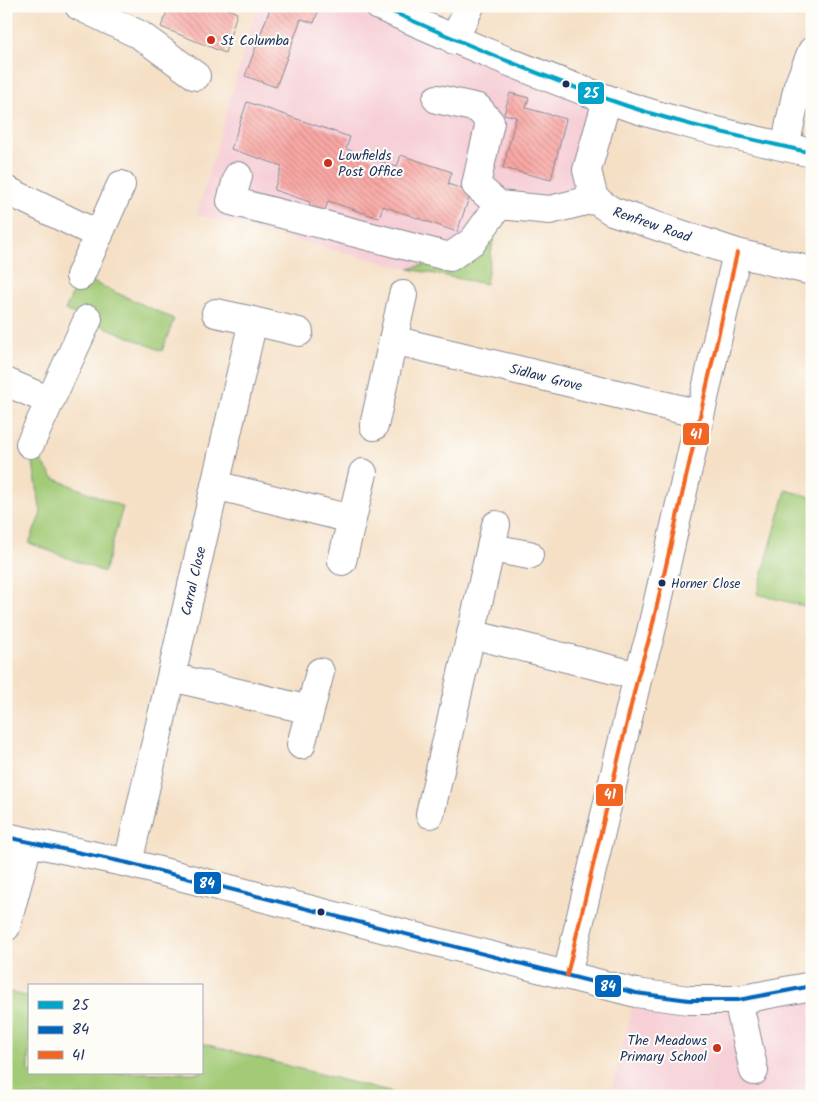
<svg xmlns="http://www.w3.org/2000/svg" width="818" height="1102" font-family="Kalam,sans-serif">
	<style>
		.built { fill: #f6cfd7 }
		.grass { fill: #a3cb77; stroke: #5f7d6a }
		.building { fill: url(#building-back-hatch) }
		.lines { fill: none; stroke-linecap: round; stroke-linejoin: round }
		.minor-casing { stroke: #888892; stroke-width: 30 }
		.minor { stroke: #fff; stroke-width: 28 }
		.bus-1-casing { stroke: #fdfcf7; stroke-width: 8 }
		.bus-2-casing { stroke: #fdfcf7; stroke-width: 8 }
		.bus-3-casing { stroke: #fdfcf7; stroke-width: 8 }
		.bus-1 { stroke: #01a3c8; stroke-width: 4 }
		.bus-2 { stroke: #0065bd; stroke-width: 4 }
		.bus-3 { stroke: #f26522; stroke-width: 4 }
		.poi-dot { fill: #c8321e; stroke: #fdfcf7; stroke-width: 2 }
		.bus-dot { fill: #1b2f5e; stroke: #fdfcf7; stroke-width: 2 }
		.labels { text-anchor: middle; stroke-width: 4; stroke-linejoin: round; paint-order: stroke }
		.bus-label { font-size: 13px; fill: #1b2f5e; stroke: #fdfcf7; text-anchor: start }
		.poi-label { font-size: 14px; fill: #1b2f5e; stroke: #fdfcf7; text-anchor: start }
		.street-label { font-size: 14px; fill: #1b2f5e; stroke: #fdfcf7 }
		.line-badge { stroke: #fdfcf7; stroke-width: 2 }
		.badge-label { font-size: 14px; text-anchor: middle; font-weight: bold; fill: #fff }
	</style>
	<defs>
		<pattern id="building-back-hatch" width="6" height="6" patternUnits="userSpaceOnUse" patternTransform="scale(1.25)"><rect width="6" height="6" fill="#faa9a5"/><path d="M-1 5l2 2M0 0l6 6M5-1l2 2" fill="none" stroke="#ca8a8a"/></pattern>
	</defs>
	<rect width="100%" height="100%" fill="#fdfcf7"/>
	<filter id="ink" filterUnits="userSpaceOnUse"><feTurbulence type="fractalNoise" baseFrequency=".02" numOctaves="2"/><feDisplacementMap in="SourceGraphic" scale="10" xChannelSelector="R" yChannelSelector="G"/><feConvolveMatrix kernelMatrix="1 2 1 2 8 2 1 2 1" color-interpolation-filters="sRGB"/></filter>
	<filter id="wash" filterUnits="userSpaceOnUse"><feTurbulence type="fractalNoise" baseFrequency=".0096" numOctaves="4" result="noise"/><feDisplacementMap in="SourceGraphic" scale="20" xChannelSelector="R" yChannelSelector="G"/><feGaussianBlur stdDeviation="1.12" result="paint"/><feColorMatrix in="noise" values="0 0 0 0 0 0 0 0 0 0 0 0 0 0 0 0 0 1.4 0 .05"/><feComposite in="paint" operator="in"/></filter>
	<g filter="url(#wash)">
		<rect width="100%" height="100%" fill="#f5e0c6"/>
		<path class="built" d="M257 6H379L607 100 594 199 499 205 450 257 409 269 197 215Z
			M812 986V1096H610L636 993Z"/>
		<path class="grass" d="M499 205 486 284 409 269 450 257Z
			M80 276 174 319 162 351 65 310Z
			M30 444 53 478 123 507 104 572 29 543 41 513Z
			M786 490 812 497V608L757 594Z
			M6 991 29 997V1073H201V1043L404 1096H6Z"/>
		<g id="blocks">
			<path class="building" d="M155 6H222L237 13 225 53 161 27 167 11Z
				M271 6H320L314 23 301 19 276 87 245 76Z
				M510 93 529 98 526 108 566 119 551 180 503 168 516 117 504 114Z
				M247 102 350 137 346 149 397 167 401 155 452 172 448 184 471 192 457 232 383 206 379 218 328 201 324 213 308 208 310 202 274 190 282 166 231 149Z"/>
		</g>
	</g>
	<g filter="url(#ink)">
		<use href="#blocks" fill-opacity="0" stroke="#888892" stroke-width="1"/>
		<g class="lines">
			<defs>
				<path id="minor" d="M79 6 140 35 196 76
					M379 6C454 39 530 72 607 99 673 123 743 137 812 153
					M454 40 470 6
					M437 99 478 108 490 122 476 185 499 205 550 210 594 199
					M607 100 587 170 594 199 612 211 737 253 812 271
					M785 147 798 86 812 51
					M238 176 231 201 450 257 473 241 499 205
					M6 190 99 235
					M80 276 121 185
					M253 321 299 332
					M393 340 700 414
					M6 382 50 401 30 444
					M50 401 88 319
					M374 426 403 295
					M215 485 351 519
					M491 548 529 555
					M342 561 363 473
					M471 634 638 676
					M171 677 310 710
					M301 745 320 672
					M430 814 496 525
					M6 837 128 863 636 993 689 1000H738L812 986
					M128 863 253 321 216 313
					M6 927 25 855V841
					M567 975 638 676 650 636 737 253
					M738 1000 754 1071"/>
			</defs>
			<use href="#minor" class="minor-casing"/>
			<use href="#minor" class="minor"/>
			<defs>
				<path id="bus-1" d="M379 6C454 39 530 72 607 99 673 123 743 137 812 153"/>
				<path id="bus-2" d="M6 837 128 863 636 993 689 1000H738L812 986"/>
				<path id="bus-3" d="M567 975 638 676 650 636 737 253"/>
			</defs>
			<use href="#bus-1" class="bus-1-casing"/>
			<use href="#bus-2" class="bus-2-casing"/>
			<use href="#bus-3" class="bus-3-casing"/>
			<use href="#bus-1" class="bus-1"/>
			<use href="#bus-2" class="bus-2"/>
			<use href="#bus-3" class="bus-3"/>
		</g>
	</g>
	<g class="poi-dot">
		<circle cx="211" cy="40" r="5"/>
		<circle cx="328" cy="163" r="5"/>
		<circle cx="717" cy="1048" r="5"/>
	</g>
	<g class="bus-dot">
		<circle cx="566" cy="84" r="4.5"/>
		<circle cx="662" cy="583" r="4.5"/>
		<circle cx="321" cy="912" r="4.5"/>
	</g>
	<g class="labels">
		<g class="bus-label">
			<text x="671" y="588">Horner Close</text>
		</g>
		<g class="poi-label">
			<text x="221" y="45">St Columba</text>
			<text x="338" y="160">Lowfields<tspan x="338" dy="16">Post Office</tspan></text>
			<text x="707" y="1045" text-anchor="end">The Meadows<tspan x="707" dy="16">Primary School</tspan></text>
		</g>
		<g class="street-label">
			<text transform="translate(652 224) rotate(19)" y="5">Renfrew Road</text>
			<text transform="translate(546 377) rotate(14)" y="5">Sidlaw Grove</text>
			<text transform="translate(193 581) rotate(-77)" y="5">Carral Close</text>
		</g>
	</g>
	<g class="line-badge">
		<rect x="577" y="81" width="28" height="24" rx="5" fill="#01a3c8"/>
		<rect x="682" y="422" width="28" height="24" rx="5" fill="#f26522"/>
		<rect x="595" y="783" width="29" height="24" rx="5" fill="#f26522"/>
		<rect x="193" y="871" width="29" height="24" rx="5" fill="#0065bd"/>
		<rect x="594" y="974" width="28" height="24" rx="5" fill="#0065bd"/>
	</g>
	<g class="badge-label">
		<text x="591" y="98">25</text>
		<text x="696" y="439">41</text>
		<text x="610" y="799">41</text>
		<text x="207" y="888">84</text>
		<text x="608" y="991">84</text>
	</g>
	<rect width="818" height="1102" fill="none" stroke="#fdfcf7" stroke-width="25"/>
	<rect x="28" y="984" width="175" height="90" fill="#fdfcf7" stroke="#a3aaba"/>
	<rect x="38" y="1001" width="25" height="8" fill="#01a3c8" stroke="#a3aaba"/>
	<text x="72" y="1010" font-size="15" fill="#1b2f5e">25</text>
	<rect x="38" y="1026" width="25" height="8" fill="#0065bd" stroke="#a3aaba"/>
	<text x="72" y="1034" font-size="15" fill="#1b2f5e">84</text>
	<rect x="38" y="1051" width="25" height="8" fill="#f26522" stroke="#a3aaba"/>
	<text x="72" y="1060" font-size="15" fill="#1b2f5e">41</text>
</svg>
